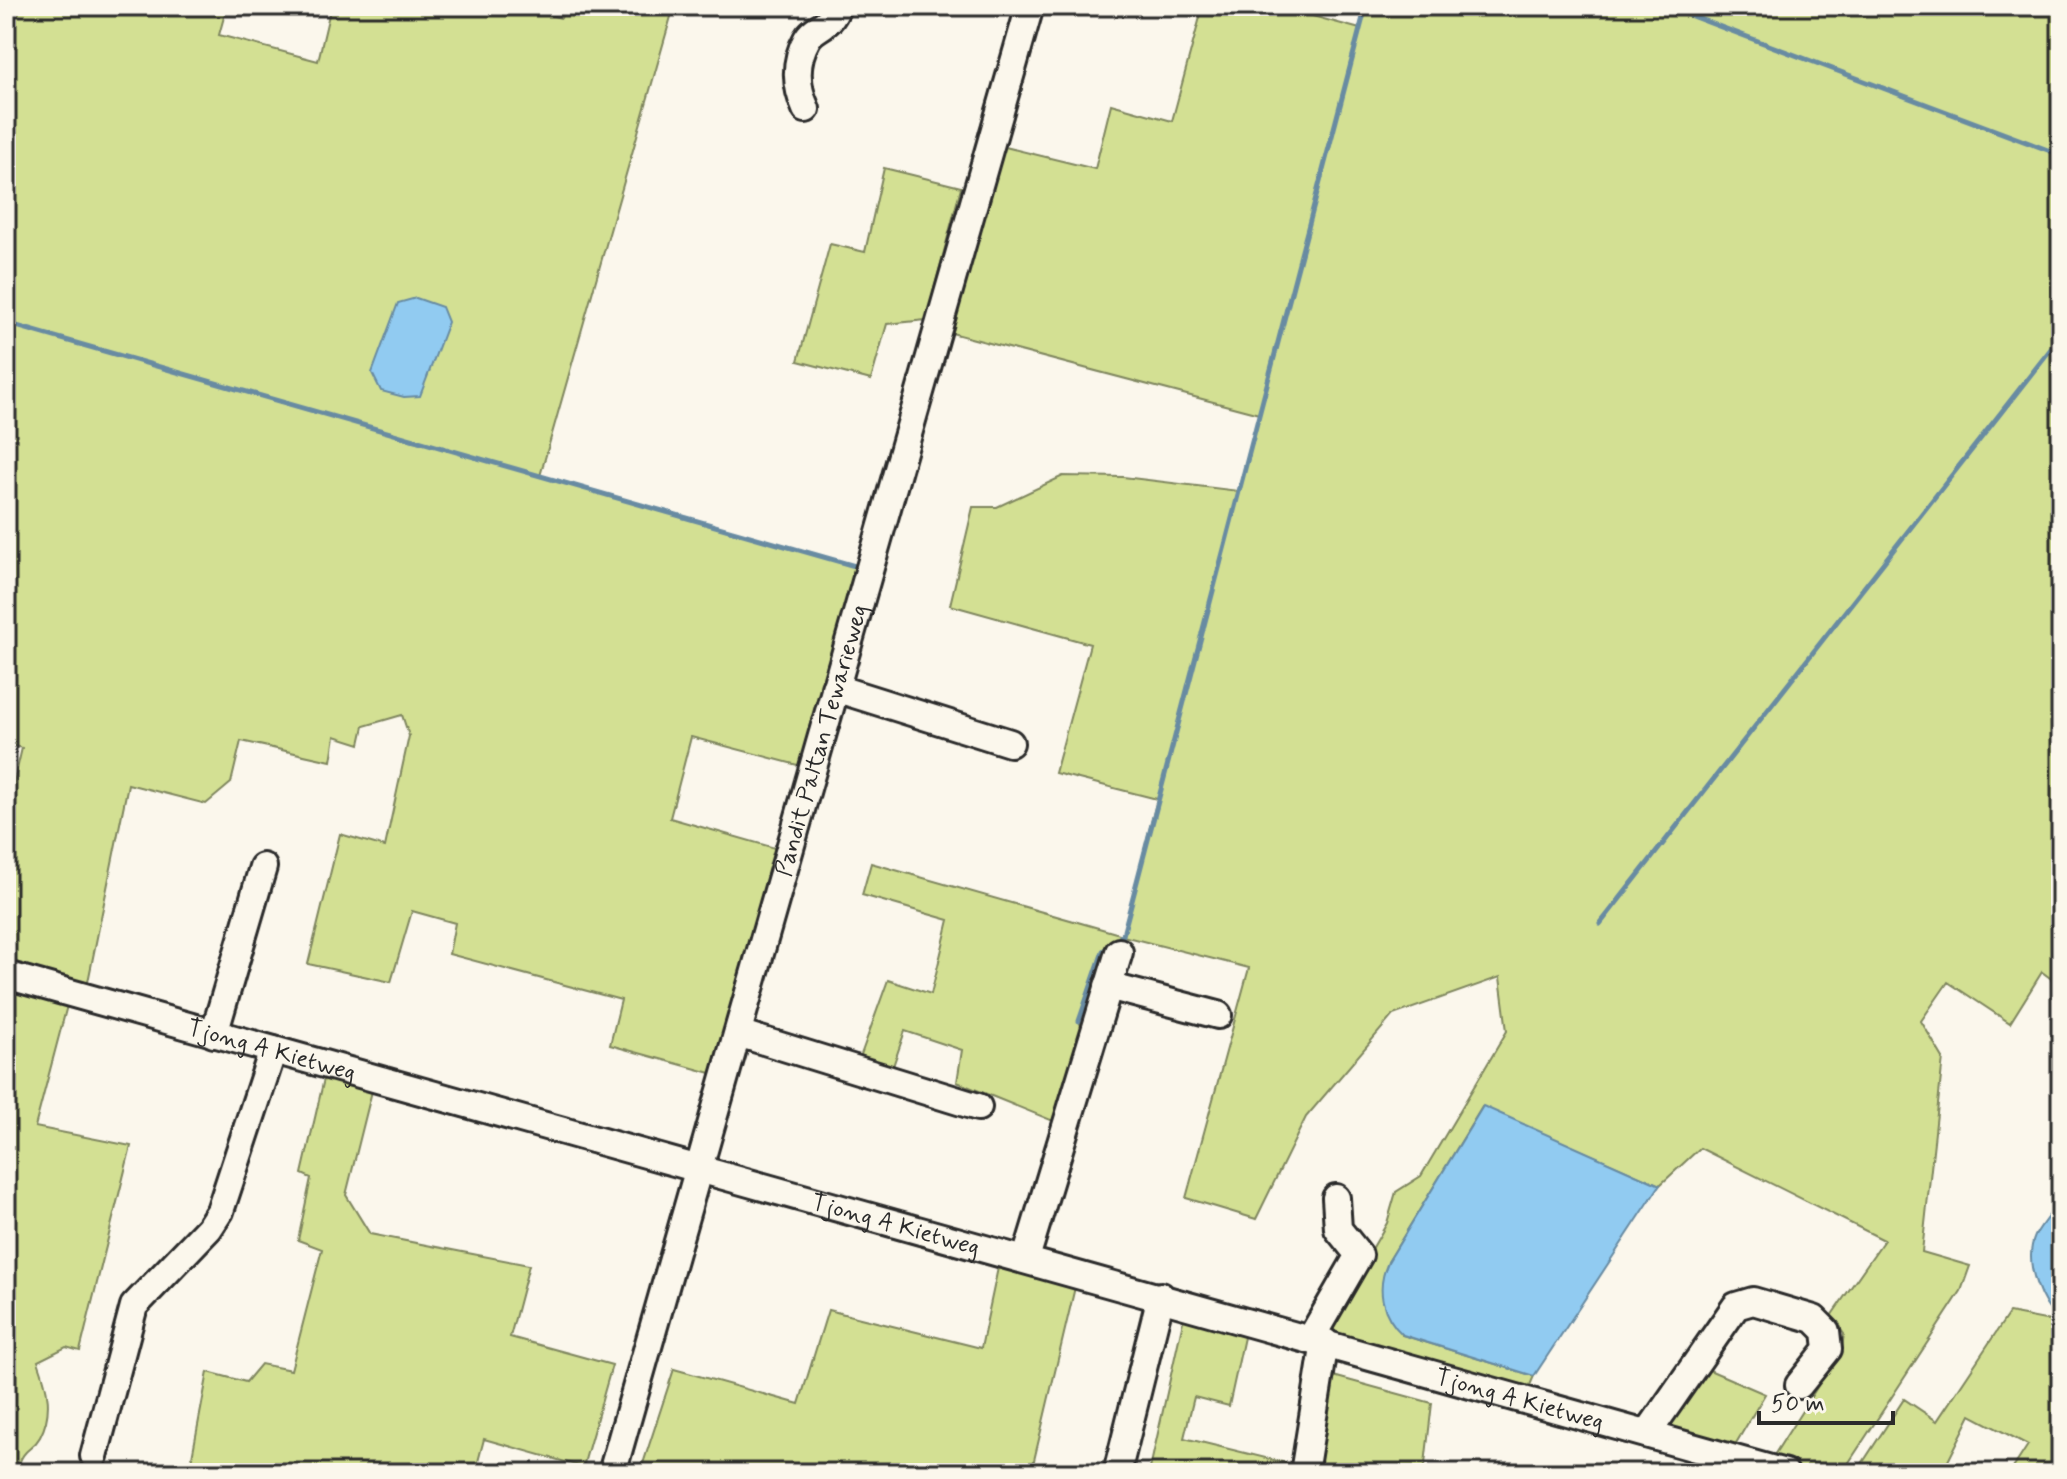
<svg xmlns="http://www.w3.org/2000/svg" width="2067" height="1479" font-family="Mynerve,sans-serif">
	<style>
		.green { fill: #d3e093; stroke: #7f865f; stroke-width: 2 }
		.water { fill: #91cbf1; stroke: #688ba2; stroke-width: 2 }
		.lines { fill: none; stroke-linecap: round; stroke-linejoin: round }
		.stream { stroke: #688ba2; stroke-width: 5 }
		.minor-casing { stroke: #2b2b2b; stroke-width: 32 }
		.minor { stroke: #fbf7ec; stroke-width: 26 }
		.labels { text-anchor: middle; stroke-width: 6; stroke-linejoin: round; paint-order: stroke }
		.street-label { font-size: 24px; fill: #2b2b2b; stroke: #fbf7ec }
	</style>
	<rect width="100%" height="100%" fill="#fbf7ec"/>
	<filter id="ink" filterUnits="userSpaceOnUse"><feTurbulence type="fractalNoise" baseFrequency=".0125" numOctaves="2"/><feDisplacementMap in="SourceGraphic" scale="16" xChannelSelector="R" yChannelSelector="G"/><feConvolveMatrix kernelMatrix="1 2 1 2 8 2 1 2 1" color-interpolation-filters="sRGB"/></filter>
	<g filter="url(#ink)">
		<path class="green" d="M6 6H227L219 35 318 61 331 6H514L561 18 565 6H674L540 476 855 566 805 767 691 737 670 818 778 849 718 1075 610 1045 621 1000 449 954 455 923 412 911 391 982 308 964 340 834 385 847 409 736 402 715 364 726 360 744 335 736 331 761 241 741 231 783 206 804 128 784 87 987 6 963V817L22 748 6 744Z
			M1203 6H1276L1360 29 1366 6H2061V986L2042 972 2010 1023 1948 982 1921 1021 1943 1058 1922 1252 1970 1266 1961 1291 1842 1473H1817L1771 1460 1842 1348 1844 1334 1831 1316 1884 1240 1700 1148 1660 1185 1482 1107 1388 1262 1402 1335 1534 1376 1528 1390 1324 1332 1387 1223 1396 1192 1421 1176 1507 1031 1500 977 1393 1015 1306 1117 1256 1219 1186 1198 1249 968 1123 936 1103 951 1079 1020 1085 1039 1063 1125 957 1082 962 1050 905 1031 891 1072 858 1063 888 980 931 994 949 920 862 895 871 863 1123 935 1157 799 1055 773 1090 644 950 605 973 507H997L1063 476 1123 477 1238 491 1259 414 944 331 997 145 1095 169 1111 104 1172 121Z
			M884 168 961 187 926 320 887 324 871 380 798 361 830 244 865 252Z
			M18 983 69 998 35 1127 131 1146 80 1351 66 1347 38 1361C47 1386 54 1411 40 1437 31 1453 24 1444 16 1473H6V1026Z
			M326 1070 374 1083 346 1195 370 1234 529 1265 510 1337 612 1365 583 1467 484 1439 475 1473H189L208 1372 246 1382 261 1364 291 1370 322 1249 298 1240 311 1178 302 1174Z
			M999 1263 1076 1283 1031 1473H640L674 1369 799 1404 828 1310 981 1348Z
			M1185 1312 1246 1328 1229 1406 1194 1397 1184 1438 1294 1465 1293 1473H1149Z
			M2009 1313 2061 1323V1473H2010L2028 1445 1971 1415 1942 1473H1856L1904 1399 1937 1421Z
			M1700 1366 1765 1394 1732 1450 1660 1427Z
			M1326 1374 1432 1403 1424 1473H1309Z"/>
		<path class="water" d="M416 298 442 307 448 322 420 396 404 397 381 391 372 373 398 303Z
			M1483 1106 1660 1185 1534 1376 1403 1335C1381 1315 1376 1288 1388 1262Z
			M2061 1200V1323C2041 1305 2023 1263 2035 1236 2041 1224 2053 1211 2061 1200Z"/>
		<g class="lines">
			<path class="stream" d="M1665 6 2061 155
				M6 323 855 566
				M1600 924 2061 336
				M1079 1021 1103 951 1123 935 1366 6"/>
			<defs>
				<g id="minor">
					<path d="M806 109C796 87 794 62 807 39 815 25 830 28 837 6"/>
					<path d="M835 688 1010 743"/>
					<path id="s1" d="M6 975 1785 1473"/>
					<path d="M1108 986 1218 1015"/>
					<path d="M738 1033 978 1107"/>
					<path d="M214 1034 263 867"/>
					<path d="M1026 1258 1119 952"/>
					<path d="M1311 1338 1359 1255 1338 1229 1336 1198"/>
					<path d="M1647 1434 1736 1306 1753 1301 1814 1319 1826 1331 1828 1349 1799 1385"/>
					<path d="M94 1456 134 1306 209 1228 220 1211 273 1050"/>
					<path id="s2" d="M612 1473 1030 6"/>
					<path d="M1117 1473 1161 1296"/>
					<path d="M1304 1473 1325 1342"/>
				</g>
			</defs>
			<use href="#minor" class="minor-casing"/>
			<use href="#minor" class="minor"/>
		</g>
	</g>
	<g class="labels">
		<g class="street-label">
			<text dy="8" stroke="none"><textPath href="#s2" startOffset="762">Pandit Paltan Tewarieweg</textPath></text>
			<text dy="8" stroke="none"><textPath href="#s1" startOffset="276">Tjong A Kietweg</textPath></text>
			<text dy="8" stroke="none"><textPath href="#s1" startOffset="924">Tjong A Kietweg</textPath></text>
			<text dy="8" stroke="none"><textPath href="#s1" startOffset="1572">Tjong A Kietweg</textPath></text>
		</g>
	</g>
	<rect width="2067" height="1479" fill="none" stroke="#fbf7ec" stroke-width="32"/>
	<rect x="16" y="16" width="2035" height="1447" fill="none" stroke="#2b2b2b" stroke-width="3" filter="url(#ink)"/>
	<path d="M1759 1411v12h134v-12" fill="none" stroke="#2b2b2b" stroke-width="4"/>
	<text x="1771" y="1411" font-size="24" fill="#2b2b2b" stroke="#fbf7ec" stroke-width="6" paint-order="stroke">50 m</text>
</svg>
